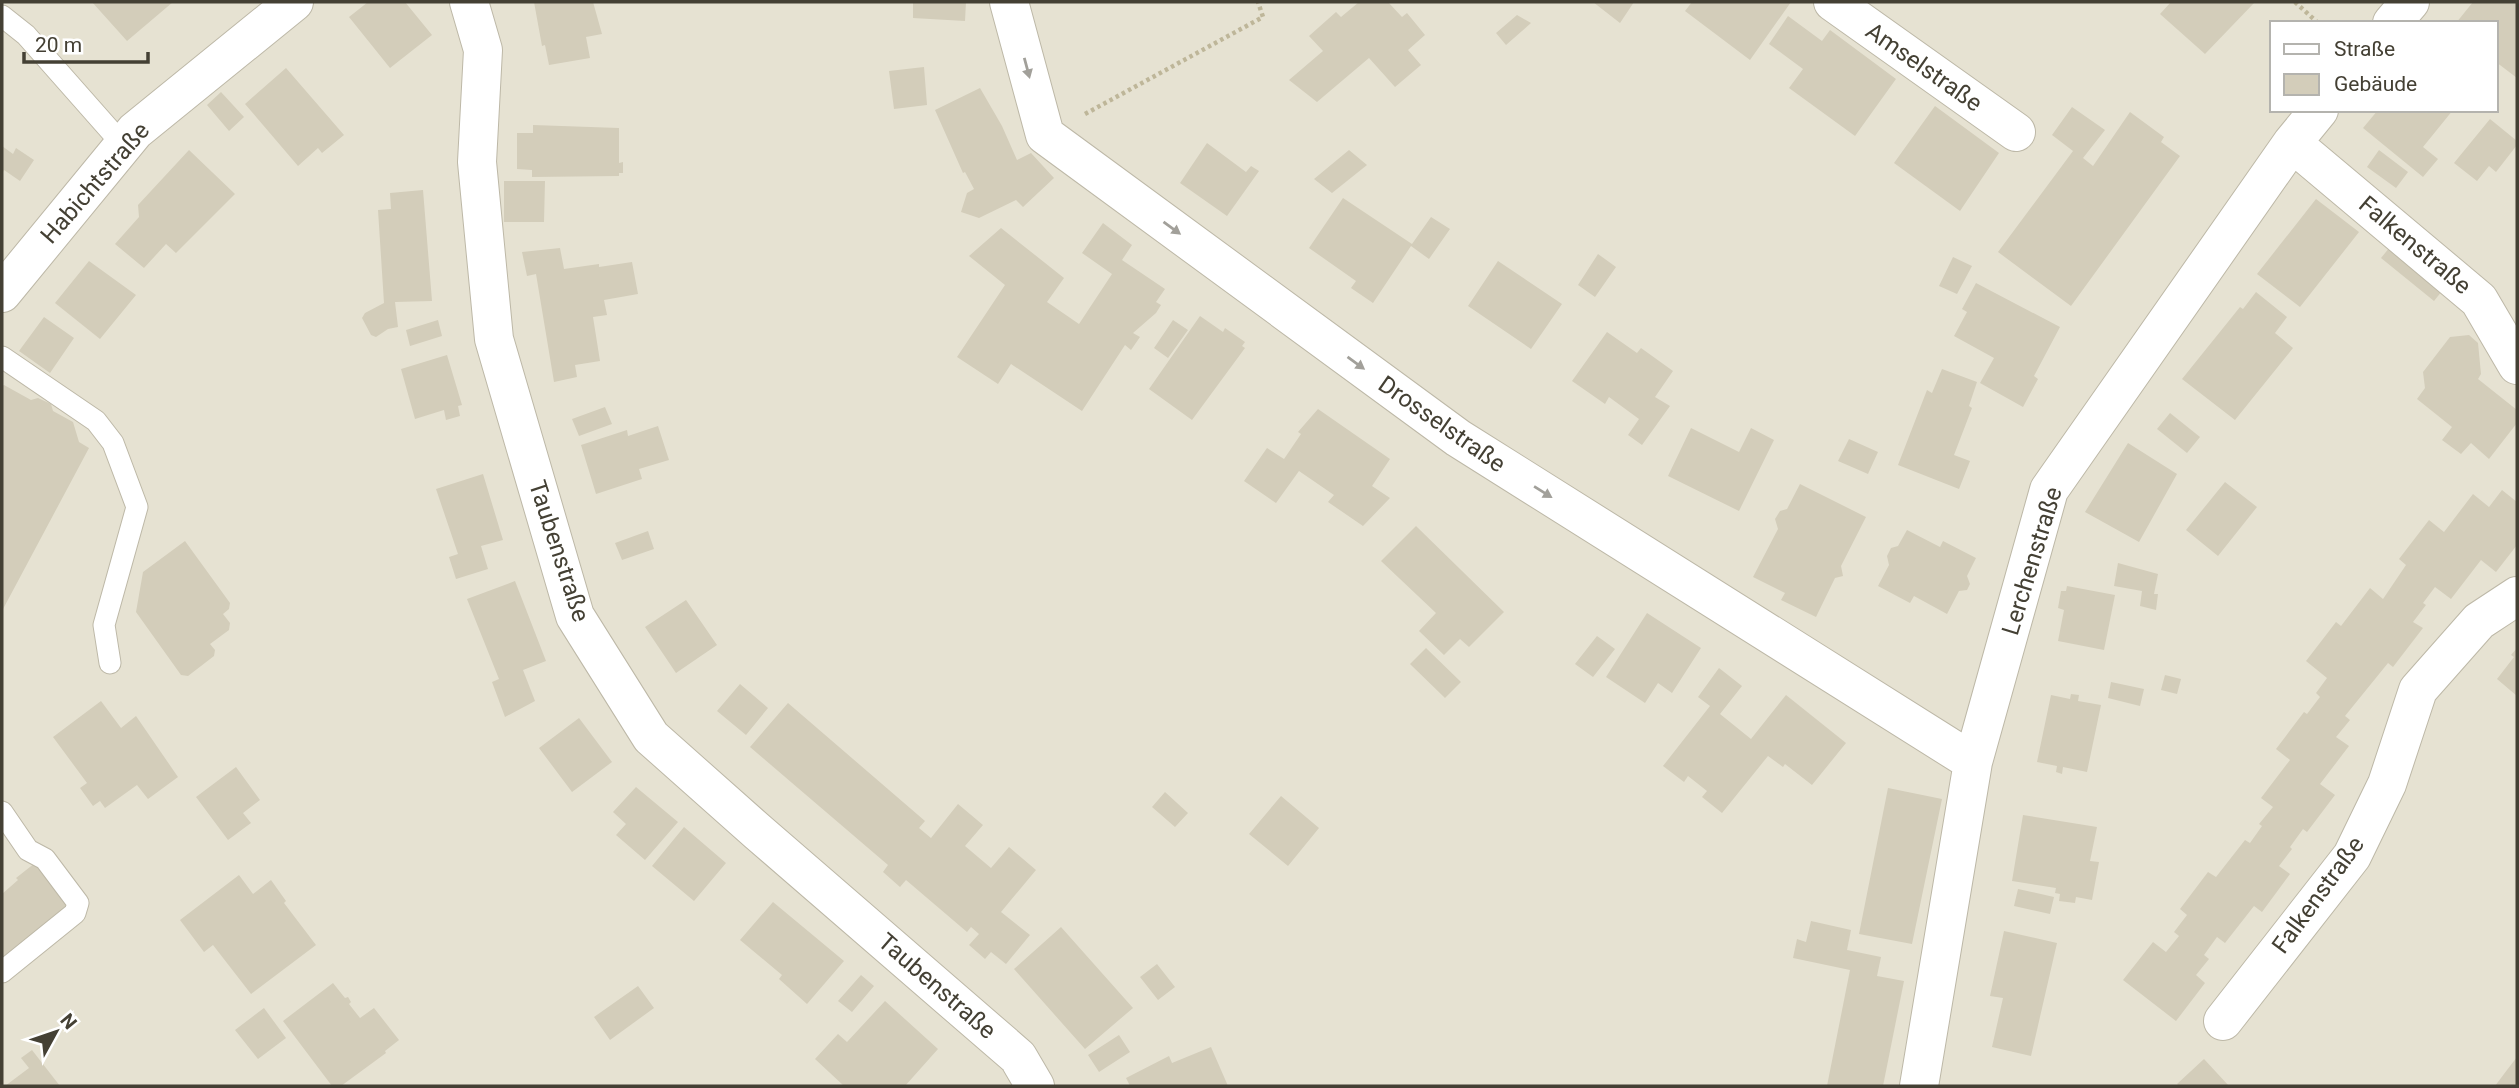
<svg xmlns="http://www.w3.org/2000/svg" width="2519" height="1088" font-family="Roboto,sans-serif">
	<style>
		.residential { fill: #e6e2d2; fill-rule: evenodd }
		.building { fill: #d3cdba }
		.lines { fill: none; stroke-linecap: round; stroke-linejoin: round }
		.lane-casing { stroke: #bdb8a7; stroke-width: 23 }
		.street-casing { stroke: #bdb8a7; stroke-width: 40 }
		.path { stroke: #beb699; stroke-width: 4.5; stroke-dasharray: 3.5 3.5; stroke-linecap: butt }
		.lane { stroke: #fff; stroke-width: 21 }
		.street { stroke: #fff; stroke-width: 38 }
		.oneway { fill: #a2a09a }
		.labels { text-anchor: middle; stroke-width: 5; stroke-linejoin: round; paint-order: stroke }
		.street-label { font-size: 24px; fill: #444034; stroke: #fff }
	</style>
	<rect width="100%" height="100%" fill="#f2f0e4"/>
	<path class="residential" d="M2 2H2517V1086H2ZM2272 23H2496V110H2272Z"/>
	<path class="building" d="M92 2H173L127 41Z
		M368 2H405L432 35 390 68 349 17Z
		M534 2H593L602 34 586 37 590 58 549 65 545 45 542 46Z
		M913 2H966L965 21 913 18Z
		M1359 2H1388L1402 17 1407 13 1425 35 1408 50 1421 65 1395 87 1369 58 1317 102 1289 80 1323 51 1309 36 1336 12 1341 17Z
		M1593 2H1634L1620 23Z
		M1692 2H1791L1750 60 1685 11Z
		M2171 2H2255L2205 54 2160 14Z
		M2473 2H2517V78L2496 62V23H2456Z
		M1517 15 1531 23 1506 45 1496 33Z
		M1788 16 1822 41 1830 30 1896 79 1855 136 1789 88 1803 69 1769 44Z
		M924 67 927 105 894 109 889 71Z
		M286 68 344 135 322 153 318 148 298 166 245 104Z
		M980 88 1002 126 1017 160 1031 153 1054 178 1023 207 1016 200 979 218 961 212 967 193 974 189 965 172 963 173 935 110Z
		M221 92 244 117 229 131 207 105Z
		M1935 106 1999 153 1960 211 1894 163Z
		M2072 107 2105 130 2083 158 2093 166 2130 112 2164 137 2161 142 2180 156 2071 306 1998 252 2073 151 2052 135Z
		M2378 110H2453L2423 147 2438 159 2423 177 2363 128Z
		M2490 119 2517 141V145L2496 172 2489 166 2477 181 2454 163Z
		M533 125 619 128V163L623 162V173H619V176L532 177V170L517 169V133H533Z
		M1207 143 1246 172 1251 166 1259 171 1227 216 1180 183Z
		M2 146 13 154 16 148 34 160 20 181 4 170 2 174Z
		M189 150 235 194 176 253 166 244 144 268 115 244 139 217 138 205Z
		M1349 150 1367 165 1332 193 1314 179Z
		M2379 150 2408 172 2396 188 2367 167Z
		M504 181H545L544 222H504Z
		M423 190 432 301 395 302 398 327 388 329 376 337 371 335 362 318 365 313 384 303 378 210 391 209 390 193Z
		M1343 198 1412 244 1431 217 1450 229 1429 259 1411 246 1373 303 1351 288 1356 281 1309 248Z
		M2316 199 2359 232 2300 307 2257 274Z
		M1103 223 1132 245 1122 260 1165 289 1156 302 1161 305 1156 313 1133 333 1140 337 1131 350 1125 345 1082 411 1011 364 998 384 957 357 1005 285 969 256 1001 228 1064 278 1047 302 1079 324 1112 274 1082 253Z
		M2394 242 2446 286 2434 301 2381 258Z
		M560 248 564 269 599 264V267L632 262 638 294 604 300 607 315 593 317 600 361 575 365 577 377 554 382 536 274 527 276 522 252Z
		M1598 254 1616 267 1595 297 1578 285Z
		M1953 257 1972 266 1957 294 1939 286Z
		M89 261 136 295 100 339 55 303Z
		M1498 261 1562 304 1531 349 1468 306Z
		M1976 283 2060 327 2034 376 2038 379 2023 407 1980 383 1994 358 1954 336 1967 312 1962 309Z
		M2256 292 2287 317 2275 333 2293 348 2235 420 2182 379 2240 307 2243 309Z
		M1200 316 1223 332 1225 328 1245 342 1242 346 1245 348 1192 420 1149 389Z
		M44 317 74 338 50 373 19 351Z
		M438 320 442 336 410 346 406 330Z
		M1173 320 1188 330 1168 358 1154 348Z
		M1607 332 1637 353 1641 348 1673 371 1655 397 1670 406 1642 445 1628 435 1639 419 1609 397 1605 404 1572 381Z
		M2469 335 2478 343 2481 374 2478 379 2517 410V423L2489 459 2471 443 2461 454 2442 440 2452 427 2417 399 2425 388 2423 372 2450 337Z
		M447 355 462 405 458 406 460 416 446 420 444 410 415 419 401 369Z
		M1942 369 1977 382 1969 406 1972 408 1954 455 1970 461 1959 489 1898 465 1927 390 1932 393Z
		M4 385 31 400 38 398 51 404 53 411 73 422 79 442 89 448 2 611V386Z
		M605 407 612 424 579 436 572 419Z
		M1318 409 1390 459 1372 486 1390 498 1363 526 1328 502 1334 495 1299 471 1276 503 1244 481 1267 448 1284 459 1301 434 1298 432Z
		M2170 413 2200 437 2187 453 2157 429Z
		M658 426 669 460 639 469 642 479 596 494 581 445 627 430 628 436Z
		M1691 428 1739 452 1751 428 1774 440 1739 511 1668 476Z
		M1849 439 1878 452 1868 474 1838 461Z
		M2128 443 2177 474 2139 542 2085 512Z
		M483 474 503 540 481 546 488 569 456 579 449 557 458 554 436 489Z
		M2225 482 2257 507 2218 556 2186 530Z
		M1800 484 1866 517 1841 566 1843 576 1835 578 1816 617 1781 600 1785 593 1753 577 1778 529 1775 519 1780 511 1787 509Z
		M2502 490 2517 502V545L2496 572 2481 560 2451 599 2435 587 2423 603 2426 605 2413 622 2423 628 2393 667 2388 663 2345 716 2350 720 2336 737 2349 746 2320 784 2335 795 2307 832 2303 829 2290 847 2292 849 2279 866 2290 874 2262 912 2254 906 2225 943 2217 937 2204 955 2209 959 2196 975 2205 983 2176 1021 2123 980 2153 942 2166 952 2179 936 2174 932 2187 915 2180 909 2208 872 2216 877 2245 840 2250 843 2262 826 2259 824 2273 807 2261 798 2290 760 2276 749 2304 712 2307 714 2320 697 2316 693 2327 678 2306 661 2336 622 2341 626 2370 588 2383 599 2406 565 2399 559 2429 520 2444 532 2473 494 2489 507Z
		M1416 526 1504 612 1469 647 1460 639 1444 655 1419 631 1436 613 1381 561Z
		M1907 530 1940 547 1943 541 1976 558 1967 576 1970 584 1967 590 1959 591 1947 614 1914 596 1910 603 1878 586 1889 565 1887 556 1891 548 1898 546Z
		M648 531 654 549 622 560 615 543Z
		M185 541 230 603 229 609 223 614 230 623 229 630 210 644 215 650 214 656 188 676 181 675 136 612 143 572Z
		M2118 563 2158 574 2154 594H2158L2156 610 2140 606 2142 591 2114 586Z
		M515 581 546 661 523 670 535 701 505 717 492 682 499 679 467 599Z
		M2067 586 2115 595 2104 650 2058 641 2064 610 2058 608 2061 591H2066Z
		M686 600 717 645 676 673 645 627Z
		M1647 613 1701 648 1672 693 1658 683 1645 703 1606 677Z
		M1597 636 1615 649 1593 677 1575 664Z
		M1426 648 1461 682 1445 698 1410 664Z
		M2517 648V696L2497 679 2514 657 2511 655Z
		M1719 668 1742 686 1720 714 1751 739 1786 695 1846 743 1812 785 1785 764 1783 767 1768 756 1722 813 1702 797 1707 791 1688 776 1684 782 1663 766 1710 706 1698 697Z
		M2165 675 2181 679 2177 694 2161 690Z
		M2111 682 2144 689 2140 706 2108 698Z
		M740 684 768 708 746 735 717 711Z
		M2071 694 2079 695 2078 701 2101 705 2087 772 2063 767 2062 774 2056 772 2057 766 2037 762 2051 695 2070 699Z
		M101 701 121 728 136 716 178 777 148 799 137 785 105 808 100 801 93 806 80 788 87 783 53 737Z
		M788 703 925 821 919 828 931 838 958 804 983 825 965 846 991 868 1009 847 1036 870 1001 912 1030 935 1006 964 991 952 985 959 969 945 979 934 971 927 967 932 906 880 900 887 883 872 888 865 750 747Z
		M579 718 612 762 572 792 539 748Z
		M236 767 260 800 243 813 251 823 228 840 196 797Z
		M636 787 678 822 645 860 616 835 626 824 613 812Z
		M1888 788 1942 799 1912 944 1859 934Z
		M1165 792 1188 813 1175 827 1152 807Z
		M1281 796 1319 828 1288 866 1249 834Z
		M2023 815 2097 827 2090 861 2099 862 2092 900 2076 897 2075 903 2059 901 2060 894 2055 893 2056 888 2012 881Z
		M684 827 726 863 694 901 652 866Z
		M35 863 72 910 2 964V894L18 880 16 878Z
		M239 875 253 894 271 880 286 901 284 903 316 945 251 994 213 945 204 952 180 920Z
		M2018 889 2054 897 2050 914 2014 906Z
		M773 902 844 961 807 1004 779 979 782 975 740 940Z
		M1811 921 1851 930 1847 950 1881 957 1877 976 1904 981 1883 1086H1827L1850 970 1793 958 1797 939 1806 942Z
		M1061 927 1133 1008 1085 1049 1014 969Z
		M2004 931 2057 943 2031 1056 1992 1047 2003 998 1990 996Z
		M1157 964 1175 987 1158 1000 1140 977Z
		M861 975 874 986 852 1012 838 1001Z
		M333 983 345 998 348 997 351 1002 349 1004 360 1018 374 1008 399 1040 385 1051 386 1053 341 1086H332L283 1021Z
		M638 986 654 1008 610 1040 594 1017Z
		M885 1001 938 1049 905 1086H844L815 1059 838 1034 847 1042Z
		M264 1008 286 1038 258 1059 235 1030Z
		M1119 1035 1130 1052 1099 1072 1088 1055Z
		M1211 1047 1228 1086H1130L1126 1078 1169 1056 1172 1063Z
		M32 1050 60 1086H5L29 1068 21 1058Z
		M2517 1057V1086H2495L2507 1070Z
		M2204 1059 2229 1086H2179L2177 1084Z"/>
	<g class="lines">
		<defs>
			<path id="lane" d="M2 16 26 35 124 146
				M2 357 96 421 113 443 137 507 104 625 110 663
				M2 812 28 850 45 859 78 903 75 913 2 972"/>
			<path id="street" d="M469 2 483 50 477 162 494 339 575 616 651 737 758 832 1018 1057 1035 1086
				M1009 2 1045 135 1458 438 1973 762
				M1833 2 2016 132
				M2392 23 2410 2
				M2292 143 2479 300 2517 365
				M2 293 135 131 294 2
				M2223 1021 2352 856 2387 784 2418 690 2479 621 2517 596
				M1919 1086 1973 762 2049 490 2292 143 2319 110"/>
		</defs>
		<use href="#lane" class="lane-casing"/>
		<use href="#street" class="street-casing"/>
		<path class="path" d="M2295 2 2318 23
			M1085 114 1263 17 1258 2"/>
		<use href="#lane" class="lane"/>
		<use href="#street" class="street"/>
	</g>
	<defs><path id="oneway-solid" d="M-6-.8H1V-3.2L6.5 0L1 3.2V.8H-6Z" transform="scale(1.75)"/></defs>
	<g class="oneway">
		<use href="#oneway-solid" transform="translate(1027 68) rotate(75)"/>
		<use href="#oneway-solid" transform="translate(1172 228) rotate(36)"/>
		<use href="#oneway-solid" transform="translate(1356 363) rotate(36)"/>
		<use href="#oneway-solid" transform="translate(1543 492) rotate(32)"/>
	</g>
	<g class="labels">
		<g class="street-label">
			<text transform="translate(1924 67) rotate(35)" y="8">Amselstraße</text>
			<text transform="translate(95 183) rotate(-49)" y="8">Habichtstraße</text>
			<text transform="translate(2415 245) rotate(40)" y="8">Falkenstraße</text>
			<text transform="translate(1442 424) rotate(35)" y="8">Drosselstraße</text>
			<text transform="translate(559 551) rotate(72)" y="8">Taubenstraße</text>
			<text transform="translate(2032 561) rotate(-73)" y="8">Lerchenstraße</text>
			<text transform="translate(2318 895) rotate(-54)" y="8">Falkenstraße</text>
			<text transform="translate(937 986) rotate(41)" y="8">Taubenstraße</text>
		</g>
	</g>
	<rect width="2519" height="1088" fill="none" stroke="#444034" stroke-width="7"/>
	<rect x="2270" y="21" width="228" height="91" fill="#ffffff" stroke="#b4b3ae" stroke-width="2"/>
	<rect x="2284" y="44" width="35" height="10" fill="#ffffff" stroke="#b4b3ae" stroke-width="2"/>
	<text x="2334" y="56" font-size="21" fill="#444034">Straße</text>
	<rect x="2284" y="74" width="35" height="21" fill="#d3cdba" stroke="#b4b3ae" stroke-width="2"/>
	<text x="2334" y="91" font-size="21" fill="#444034">Gebäude</text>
	<g transform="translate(56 1032) rotate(50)" stroke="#ffffff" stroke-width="5" paint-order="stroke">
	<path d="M0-5L12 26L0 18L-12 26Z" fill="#444034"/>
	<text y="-10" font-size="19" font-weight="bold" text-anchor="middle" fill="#444034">N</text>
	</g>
	<path d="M24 52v10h124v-10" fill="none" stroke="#444034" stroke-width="3.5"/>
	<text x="35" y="52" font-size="21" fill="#444034" stroke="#ffffff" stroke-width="5" paint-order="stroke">20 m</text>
</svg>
